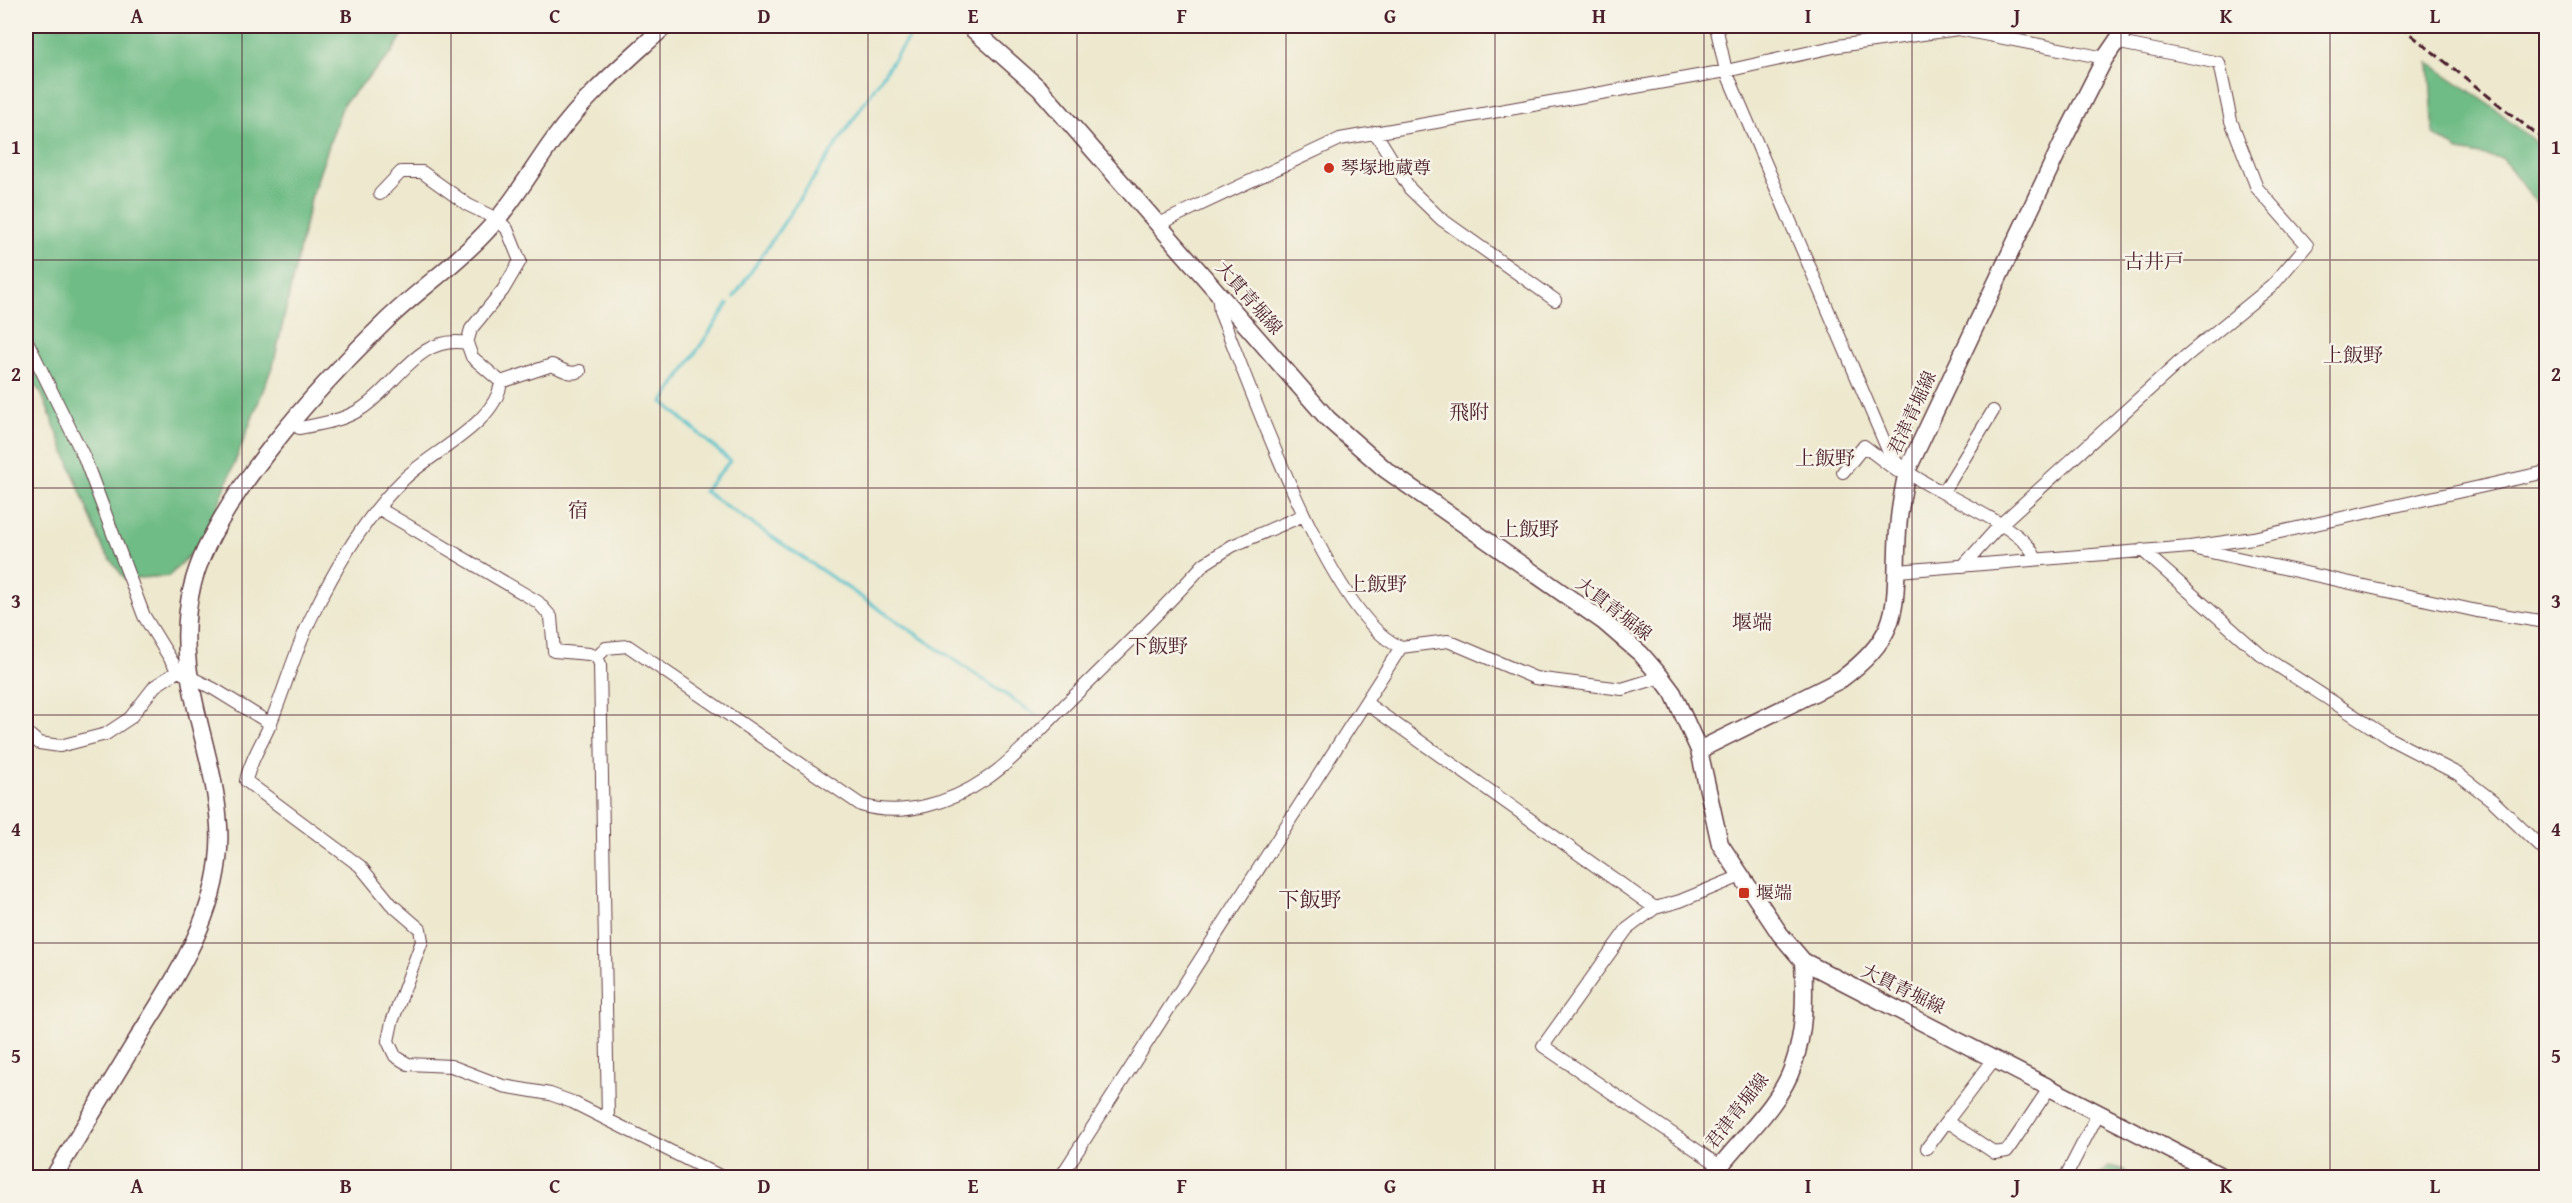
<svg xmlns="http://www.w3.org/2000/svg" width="2572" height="1203" font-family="'Gentium Book Plus','Noto Serif JP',serif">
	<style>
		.forest { fill: #6fbc86; stroke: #5c6e58; stroke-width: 1.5 }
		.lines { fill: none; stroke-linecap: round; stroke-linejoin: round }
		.stream { stroke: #52c0ca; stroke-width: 3 }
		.street-casing { stroke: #623d43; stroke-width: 14 }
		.secondary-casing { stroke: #623d43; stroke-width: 19 }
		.street { stroke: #fff; stroke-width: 12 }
		.secondary { stroke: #fff; stroke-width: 16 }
		.rail { stroke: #4a1f2b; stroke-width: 3; stroke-dasharray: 9 4.5; stroke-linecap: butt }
		.grid { fill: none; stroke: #4a1f2b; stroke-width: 1.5; stroke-opacity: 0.55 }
		.poi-dot { fill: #c8321e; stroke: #f7f3e8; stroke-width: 2 }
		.labels { text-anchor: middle; stroke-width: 5; stroke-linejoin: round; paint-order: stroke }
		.poi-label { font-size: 18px; fill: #4a1f2b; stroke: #f7f3e8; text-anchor: start }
		.street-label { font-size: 18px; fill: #4a1f2b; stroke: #f7f3e8 }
		.neighbourhood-label { font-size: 20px; fill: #4a1f2b; stroke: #f7f3e8 }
		.quarter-label { font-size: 21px; fill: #4a1f2b; stroke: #f7f3e8 }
		.neatline { fill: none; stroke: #4a1f2b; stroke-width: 2 }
		.grid-label { font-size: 20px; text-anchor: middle; font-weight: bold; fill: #4a1f2b }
	</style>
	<rect width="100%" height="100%" fill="#f7f3e8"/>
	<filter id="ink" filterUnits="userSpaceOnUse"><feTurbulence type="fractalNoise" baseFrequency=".0167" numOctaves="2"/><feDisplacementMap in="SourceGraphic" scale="12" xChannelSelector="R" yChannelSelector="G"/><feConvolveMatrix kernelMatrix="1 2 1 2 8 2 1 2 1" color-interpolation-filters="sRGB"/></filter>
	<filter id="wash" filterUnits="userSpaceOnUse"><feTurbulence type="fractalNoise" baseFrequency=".008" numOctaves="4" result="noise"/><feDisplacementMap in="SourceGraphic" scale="24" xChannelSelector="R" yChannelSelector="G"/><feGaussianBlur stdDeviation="1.35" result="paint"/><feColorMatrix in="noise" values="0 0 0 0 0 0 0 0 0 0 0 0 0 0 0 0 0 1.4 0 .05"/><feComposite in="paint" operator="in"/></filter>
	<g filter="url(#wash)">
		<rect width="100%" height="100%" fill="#ede8ce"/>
		<path class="forest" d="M26 26H408L391 54 343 104 311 198 274 362 205 539 169 576 125 579 104 551 41 392 26 377Z
			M2429 63 2493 107 2546 151V215L2503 159 2459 151 2434 135Z
			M2110 1166 2124 1170 2130 1177H2097Z"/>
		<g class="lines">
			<path class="stream" d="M734 297 916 26
				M728 304 663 402 730 461 704 491 1036 715"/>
		</g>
	</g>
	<g filter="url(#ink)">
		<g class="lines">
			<defs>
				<path id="street" d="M1716 26 1726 71 1887 448C1891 454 1895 462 1901 467 1929 492 2026 525 2035 558
					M1375 132 1410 189 1441 219 1555 300
					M380 194 401 172H422L468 205 497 219 507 229 520 261 503 290 471 329 467 343 472 357 501 382C496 424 431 452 403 480 366 516 337 565 314 612 296 647 286 686 271 722 263 742 250 760 246 781L360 866 391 904 420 929 422 941 392 1022 388 1041 395 1056 408 1064 451 1066 503 1086 550 1094 572 1102 724 1178
					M1159 224 1340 139 1726 71 1838 46 1958 29 2105 58
					M1218 293 1220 312C1249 383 1332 622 1401 647L1448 641 1535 678 1622 689 1661 677
					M26 339 84 457 144 616 163 647 178 671 214 689 271 724
					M501 382 552 365C561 369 571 376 580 371
					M293 420 299 428C321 424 342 421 361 409 397 386 417 334 467 343
					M1843 472 1864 446 1897 471
					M1943 493 1993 411
					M378 508 538 602 551 617 554 651 589 654 597 657 600 664 608 1118
					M2197 549 2477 611 2546 622
					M2142 550 2261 655 2390 739 2458 774 2493 801 2546 852
					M1963 566 2001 524 2186 356 2272 286 2307 245 2257 188 2231 121 2219 63 2115 42
					M1898 571 2190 547 2253 538 2546 472
					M597 657 606 648 628 646 861 805C902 818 951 803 986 779 1012 762 1046 724 1069 701 1115 656 1161 612 1204 564L1232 546 1304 515
					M1366 703 1655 908
					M26 732 39 743 60 746 106 734 130 718 155 686 178 671
					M1995 1058 1947 1121 1995 1153 2007 1151 2050 1087
					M1927 1148 1947 1121
					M1720 1166 1543 1046 1627 929 1655 908 1680 901 1741 876
					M1060 1178 1401 647
					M2065 1178 2099 1112"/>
				<path id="secondary" d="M969 26 1040 89 1328 419 1386 470 1604 622 1641 654 1661 677 1673 693 1699 750 1720 844 1780 934 1803 961 2225 1178
					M1699 750 1840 680C1907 631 1893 603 1898 530 1899 511 1903 490 1907 471L2063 141 2105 58 2127 26
					M53 1178C81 1132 108 1087 136 1041 177 974 224 908 219 826 214 742 171 675 192 587 212 502 323 382 386 321 417 291 454 266 484 234 513 204 530 172 554 139 586 95 626 62 665 26
					M1711 1178C1736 1143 1780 1106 1793 1066 1805 1032 1805 996 1803 961"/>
			</defs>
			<use href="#street" class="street-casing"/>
			<use href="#secondary" class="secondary-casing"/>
			<use href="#street" class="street"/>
			<use href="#secondary" class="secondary"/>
			<path class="rail" d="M2400 26 2546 142"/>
		</g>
	</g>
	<path class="grid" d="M242 26V1178M451 26V1178M660 26V1178M868 26V1178M1077 26V1178M1286 26V1178M1495 26V1178M1704 26V1178M1912 26V1178M2121 26V1178M2330 26V1178M26 260H2546M26 488H2546M26 715H2546M26 943H2546"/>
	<g class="poi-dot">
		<circle cx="1329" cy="168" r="6"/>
		<rect x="1738" y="887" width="12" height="12" rx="3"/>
	</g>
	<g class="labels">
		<g class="poi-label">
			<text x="1341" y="174">琴塚地蔵尊</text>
			<text x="1756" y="899">堰端</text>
		</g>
		<g class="street-label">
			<text transform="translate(1249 298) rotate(49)" y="6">大貫青堀線</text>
			<text transform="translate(1912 413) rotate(-65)" y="6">君津青堀線</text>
			<text transform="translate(1614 609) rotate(38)" y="6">大貫青堀線</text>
			<text transform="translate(1903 989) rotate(26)" y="6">大貫青堀線</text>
			<text transform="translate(1737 1111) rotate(-52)" y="6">君津青堀線</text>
		</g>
		<g class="neighbourhood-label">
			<text x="2154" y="268">古井戸</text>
			<text x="2353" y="362">上飯野</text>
			<text x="1469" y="419">飛附</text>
			<text x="1825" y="465">上飯野</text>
			<text x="578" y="517">宿</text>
			<text x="1529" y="536">上飯野</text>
			<text x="1377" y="591">上飯野</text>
			<text x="1752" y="629">堰端</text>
			<text x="1158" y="653">下飯野</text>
		</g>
		<g class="quarter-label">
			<text x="1310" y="907">下飯野</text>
		</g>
	</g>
	<rect width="2572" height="1203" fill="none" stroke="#f7f3e8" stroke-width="66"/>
	<rect x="33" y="33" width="2506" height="1137" class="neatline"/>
	<g class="grid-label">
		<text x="137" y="23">A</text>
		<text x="346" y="23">B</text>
		<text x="555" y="23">C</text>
		<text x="764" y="23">D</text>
		<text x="973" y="23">E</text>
		<text x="1182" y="23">F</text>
		<text x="1390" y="23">G</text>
		<text x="1599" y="23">H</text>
		<text x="1808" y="23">I</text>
		<text x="2017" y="23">J</text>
		<text x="2226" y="23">K</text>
		<text x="2435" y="23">L</text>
		<text x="16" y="154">1</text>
		<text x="2556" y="154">1</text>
		<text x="16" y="381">2</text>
		<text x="2556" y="381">2</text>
		<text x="16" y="608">3</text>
		<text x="2556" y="608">3</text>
		<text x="16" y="836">4</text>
		<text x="2556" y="836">4</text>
		<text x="16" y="1063">5</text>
		<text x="2556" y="1063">5</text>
		<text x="137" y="1193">A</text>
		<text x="346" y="1193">B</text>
		<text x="555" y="1193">C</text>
		<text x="764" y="1193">D</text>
		<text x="973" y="1193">E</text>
		<text x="1182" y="1193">F</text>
		<text x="1390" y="1193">G</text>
		<text x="1599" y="1193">H</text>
		<text x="1808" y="1193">I</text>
		<text x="2017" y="1193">J</text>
		<text x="2226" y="1193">K</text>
		<text x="2435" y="1193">L</text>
	</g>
</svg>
